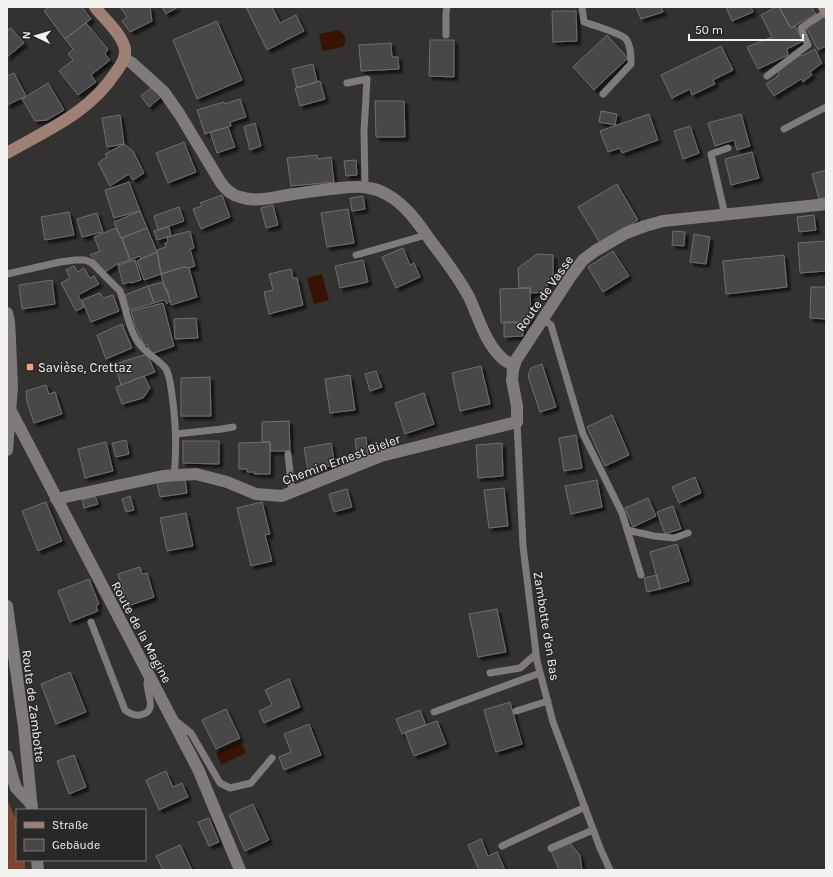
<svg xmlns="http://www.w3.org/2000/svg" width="833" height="877" font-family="Karla,sans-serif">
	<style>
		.green { fill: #7d4630 }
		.water { fill: #381304 }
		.building { fill: #4a4746; stroke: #716e6d; filter: url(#shadow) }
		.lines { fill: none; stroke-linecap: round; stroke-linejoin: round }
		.lane { stroke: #7e7b7a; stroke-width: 7 }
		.street { stroke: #7e7b7a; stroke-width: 12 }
		.secondary { stroke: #a08074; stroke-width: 12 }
		.poi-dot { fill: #f2a080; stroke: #2a2827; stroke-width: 1.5 }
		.labels { text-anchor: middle; stroke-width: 3; stroke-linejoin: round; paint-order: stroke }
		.street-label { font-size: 13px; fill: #f3f2f1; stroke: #2a2827 }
		.poi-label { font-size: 13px; fill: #f3f2f1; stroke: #2a2827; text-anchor: start }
	</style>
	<defs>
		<filter id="shadow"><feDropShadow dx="3.5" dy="3.5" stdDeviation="1" flood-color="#0009"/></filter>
	</defs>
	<rect width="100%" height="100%" fill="#343231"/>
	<path class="green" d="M7 799 17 822V860H25V870H7Z"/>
	<path class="water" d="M339 30C346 36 347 39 343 47L322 51 319 34Z
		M322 274 329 300 314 304 307 278Z
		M241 742 246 753 221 765 216 753Z"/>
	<path class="building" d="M49 7H82L91 19 65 39 44 11Z
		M120 7H150L152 21 130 32 122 21 127 17Z
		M162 7H178L166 14Z
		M246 7H272L280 23 296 15 304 31 267 50Z
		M636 7H661L663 12 641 19Z
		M726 7H751L753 12 732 21Z
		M776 7H779L791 28 795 26 803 41 787 49 788 55 758 69 747 47 772 37 761 15Z
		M780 7H811L816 14 791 28 779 8Z
		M552 11H576L577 41 553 42Z
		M824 17 826 20V46L818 50 806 27Z
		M217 21 242 80 197 99 173 40Z
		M86 23 108 49 105 54 110 60 91 75 96 82 78 95 59 71 73 60 68 54 73 49 65 39Z
		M11 28 24 43 7 57V31Z
		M607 35 628 58 594 90 573 67Z
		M430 40H454V77L429 76Z
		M391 43 392 57H398L399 69 361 71 359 45Z
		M721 46 733 70 713 80 715 84 692 95 690 89 672 98 661 75Z
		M815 49 822 63 810 72 812 75 803 82 801 79 774 96 766 84 777 77 779 73 777 70 800 55 802 56Z
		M313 64 317 82 297 88 292 69Z
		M14 73 26 96 7 105V76Z
		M320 81 325 99 300 106 295 88Z
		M48 83 64 110 47 120 35 121 22 99Z
		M152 87 161 97 149 107 141 96Z
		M240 99 246 117 230 122 231 126 205 134 197 110 224 102 225 104Z
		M375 101H404L405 137H376Z
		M601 111 617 114 615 125 599 122Z
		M649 114 658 140 622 153 620 148 608 152 600 131Z
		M741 114 750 146 737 150 734 140 715 146 708 123Z
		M120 115 124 144 107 147 102 118Z
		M255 123 261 146 250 150 244 127Z
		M690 126 699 153 683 159 674 131Z
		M228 127 235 147 217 153 210 132Z
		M184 142 196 172 168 183 156 153Z
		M124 144 133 151 144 173 133 180 129 174 110 186 98 163 107 157 105 154Z
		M752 152 759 178 731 185 725 159Z
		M317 155 318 159 331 157 334 182 291 186 287 158Z
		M356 160 357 175 346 176 344 161Z
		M826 170V197L819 199 812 174Z
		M129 182 140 211 114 218 105 190Z
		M617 184 638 220 600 243 578 207Z
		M222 195 230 217 201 229 193 209 202 206 200 203Z
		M363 196 365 209 352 211 350 198Z
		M273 205 278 225 266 228 261 208Z
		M179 207 184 221 158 230 154 216Z
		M348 209 354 243 327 247 321 213Z
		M140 211 147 228 121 238 114 222Z
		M69 212 74 235 45 240 41 217Z
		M97 213 103 232 82 237 77 219Z
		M814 215 816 230 799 232 797 217Z
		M169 227 171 236 157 240 154 231Z
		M116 228 121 238H122L130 260 117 264 105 272 90 255 100 251 94 237Z
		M147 228 157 252 141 259 140 256 130 260 122 238Z
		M190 231 194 248 190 249 195 266 189 268 184 267 161 274 157 250 166 247 165 243 168 242 167 237Z
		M673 231 685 232 684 246 672 245Z
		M694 234 710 237 706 264 690 262Z
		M826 241V271L800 273 798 243Z
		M403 248 410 265 414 263 420 277 396 288 382 257Z
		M613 251 629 276 603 292 588 267Z
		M157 252 161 274 144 280 137 261Z
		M537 254 553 255V274L547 282V292L530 293V288H519L518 268Z
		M784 255 787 287 726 294 723 261Z
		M135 260 141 280 131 283 130 282 123 284 118 265Z
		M363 260 368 282 340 288 335 266Z
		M74 266 78 272 84 268 90 278 94 276 99 284 78 295 84 307 76 311 61 283 70 278 66 270Z
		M184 267 189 268 197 297 171 305 167 289H165L161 274Z
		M291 269 293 278H297L303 305 269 314 264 292 273 290 269 274Z
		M52 280 55 304 22 309 19 285Z
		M163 282 170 300 167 304 164 300 154 303 148 286Z
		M148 286 154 303 129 310 125 295Z
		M811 287H826V319L810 318Z
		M530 288 531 322 501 323 500 289Z
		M100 293 103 298 113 295 119 311 91 322 82 300Z
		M163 303 174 346 151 354 147 344 144 345 135 325 131 311Z
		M196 318 198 338 175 339 174 319Z
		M504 322H522L523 336 504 337Z
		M122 324 132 348 106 359 97 335Z
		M147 354 155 372 121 385 115 364Z
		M542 364 556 407 540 412 528 376 531 368Z
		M481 366 490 404 460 411 452 373Z
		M376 371 382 387 370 391 365 374Z
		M350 375 355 410 330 413 325 379Z
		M144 376 150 388 146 394 143 398 122 404 116 387Z
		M210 377 211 416H181V378Z
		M46 385 49 394 55 392 62 414 34 423 27 402 26 391Z
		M424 393 434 424 405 434 395 403Z
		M612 415 629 455 605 466 587 427Z
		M289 421 290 451H270V442H262V422Z
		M576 435 582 468 564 471 559 438Z
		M366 437 368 454 357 455 355 439Z
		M126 440 129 454 116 457 112 443Z
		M183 441H219V464L183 463Z
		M106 442 113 471 85 478 78 449Z
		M270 442V474H254V472H247V469H239V443Z
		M331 443 335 465 308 470 304 448Z
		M502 443 503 476 478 478 476 445Z
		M695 477 701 493 679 503 672 487Z
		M185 478 187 493 160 497 157 483Z
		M597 480 602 507 571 514 565 486Z
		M504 488 508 526 489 528 484 490Z
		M347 489 352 507 334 512 329 494Z
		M95 496 98 504 84 508 82 500Z
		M130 496 134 510 126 512 122 499Z
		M648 498 656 516 633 527 625 508Z
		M46 502 62 541 38 551 22 511Z
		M262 502 270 534 265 535 272 561 251 566 237 508Z
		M673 506 681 529 665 534 657 512Z
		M186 513 193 546 167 551 160 518Z
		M677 544 689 581 660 589 650 552Z
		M140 567 142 574 147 573 154 597 128 606 118 574Z
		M657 575 660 589 647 592 644 578Z
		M89 579 99 604 96 606 98 611 70 622 58 591Z
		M497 609 506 652 478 657 469 614Z
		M70 672 86 712 56 724 41 684Z
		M289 679 300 707 264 723 259 711 272 705 265 690Z
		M510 702 522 744 496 752 484 710Z
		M226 709 240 738 216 749 202 720Z
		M420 710 426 725 402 734 396 719Z
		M437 721 446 744 414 756 405 732Z
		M309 724 321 755 284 770 279 757 291 752 284 734Z
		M74 755 86 787 69 794 57 761Z
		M166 771 173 787 182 783 188 797 159 810 146 780Z
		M253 804 269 840 245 851 229 815Z
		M209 818 219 842 209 846 198 822Z
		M481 839 488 856 497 852 505 870H479L468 845Z
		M570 843 580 855 582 870H559L551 851Z
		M180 845 192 870H163L156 856Z"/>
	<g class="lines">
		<path class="lane" d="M582 7 584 22C593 25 621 33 626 39 631 46 631 56 631 64L603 94
			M446 35V13L447 7
			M767 76 808 45 801 28 826 12
			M347 83 367 79 364 131 365 187
			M784 129 826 107
			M725 215 711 154 728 148
			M356 255 426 235
			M7 274 60 262 75 260H85L92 263 120 291C126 308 129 332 141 346 147 354 161 361 166 369 171 378 171 391 173 402 176 428 177 449 174 476
			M543 319 551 325 583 434 622 513 641 575
			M517 422 523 546 537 661 553 722 600 848 610 870
			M176 434 222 429 233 427
			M288 454 292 491
			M627 530 654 536 674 538 688 533
			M91 622 125 710C130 714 134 716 140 715 162 711 141 688 149 676
			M490 673 520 668 536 654
			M516 711 548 701
			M434 712 540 673
			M176 721 191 733 220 783 230 788 251 783 272 758
			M502 846 585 807
			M551 848 593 830"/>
		<path class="street" d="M124 58 132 63 164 92 180 115 221 183C226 190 232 195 240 197 254 202 269 198 282 196 298 193 314 191 330 189 343 188 357 185 369 188 375 189 381 191 386 194 407 205 420 226 433 244 446 261 459 278 469 297 479 318 485 344 504 360 507 362 511 364 514 366
			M7 313 9 322 10 340 12 387 7 450
			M11 411 198 769 240 870
			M56 499 163 476 196 474 227 482 256 494 282 496 381 456 517 422V406L512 380 513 370 516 360 571 276 583 260 595 251 626 233 645 226 663 221 818 205 826 204
			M7 606 24 727 32 810
			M7 756 14 782 16 788 32 805
			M37 860 38 870"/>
		<path class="secondary" d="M824 7 826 10
			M7 153C49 129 89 113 116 72 121 65 126 58 125 49 122 34 104 19 95 7"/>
	</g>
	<rect class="poi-dot" x="26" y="363" width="8" height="8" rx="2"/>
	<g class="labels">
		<g class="street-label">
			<text transform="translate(544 293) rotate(-55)" y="5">Route de Vasse</text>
			<text transform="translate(341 459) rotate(-20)" y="5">Chemin Ernest Bieler</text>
			<text transform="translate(547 626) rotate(81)" y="5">Zambotte d'en Bas</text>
			<text transform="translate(142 632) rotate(62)" y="5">Route de la Magine</text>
			<text transform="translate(34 706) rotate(83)" y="5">Route de Zambotte</text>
		</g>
		<g class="poi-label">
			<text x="38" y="372">Savièse, Crettaz</text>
		</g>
	</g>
	<rect width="833" height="877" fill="none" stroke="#f3f2f1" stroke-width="16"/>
	<rect x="16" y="809" width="130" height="52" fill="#2a2827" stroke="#7a7978"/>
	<rect x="24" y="822" width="20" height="6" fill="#a08074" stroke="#7a7978"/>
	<text x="52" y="829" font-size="12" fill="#f3f2f1">Straße</text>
	<rect x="24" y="839" width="20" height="12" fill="#4a4746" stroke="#7a7978"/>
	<text x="52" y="849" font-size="12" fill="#f3f2f1">Gebäude</text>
	<g transform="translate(36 36) rotate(275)" stroke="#2a2827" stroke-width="3" paint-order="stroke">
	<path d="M0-3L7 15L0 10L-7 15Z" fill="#f3f2f1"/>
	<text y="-6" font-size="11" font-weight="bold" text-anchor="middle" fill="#f3f2f1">N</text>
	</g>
	<path d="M689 34v6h114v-6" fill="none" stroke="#f3f2f1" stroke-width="2"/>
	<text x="695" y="34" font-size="12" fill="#f3f2f1" stroke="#2a2827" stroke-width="3" paint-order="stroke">50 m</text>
</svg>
